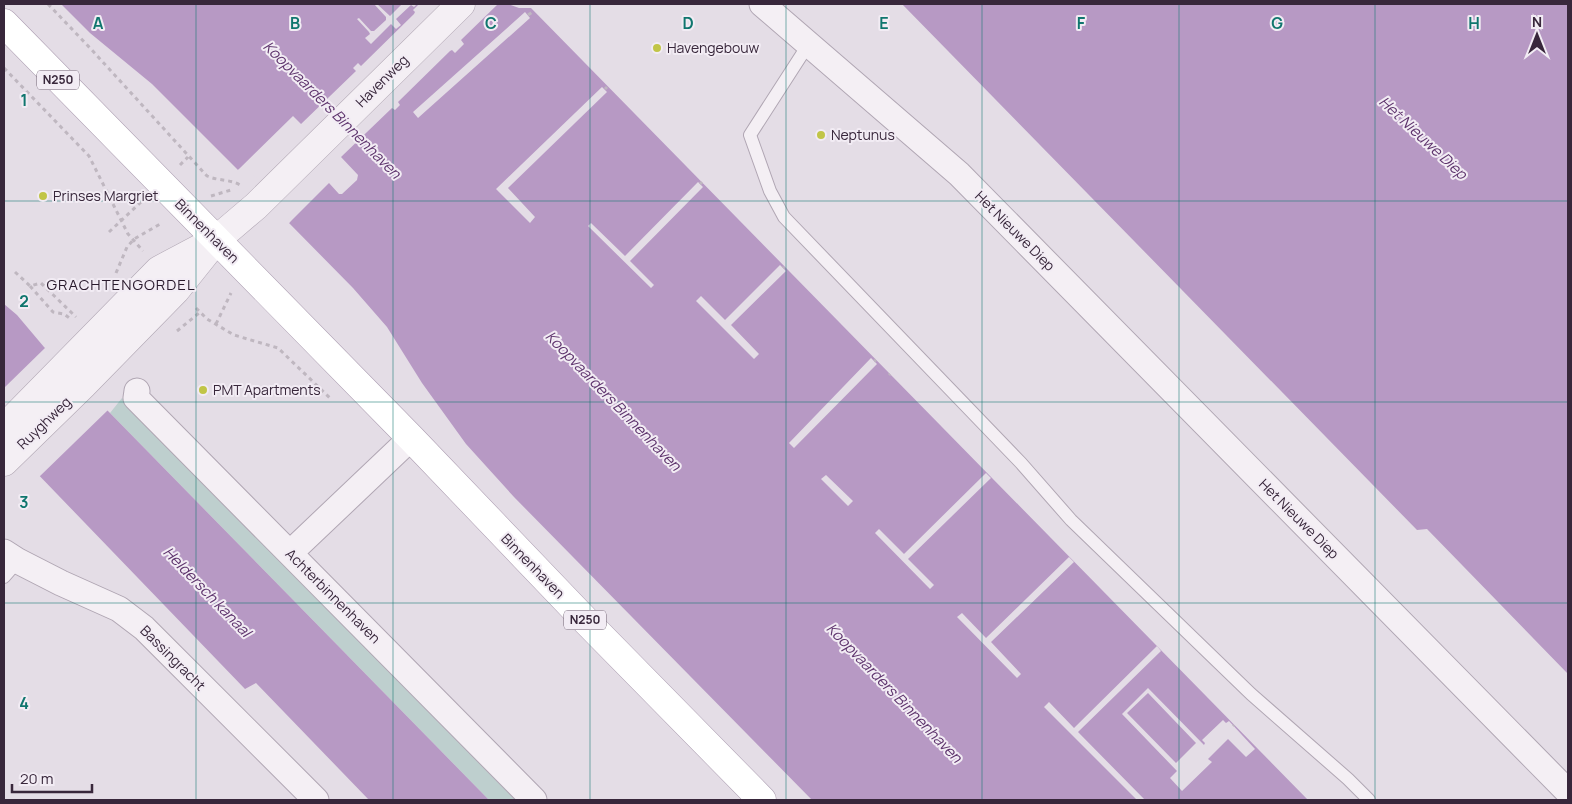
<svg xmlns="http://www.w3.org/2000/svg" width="1572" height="804" font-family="Manrope,sans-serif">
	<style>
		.green { fill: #becfce }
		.water { fill: #b799c4 }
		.pier { fill: #e4dde6; fill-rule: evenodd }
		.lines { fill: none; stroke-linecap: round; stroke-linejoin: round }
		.service-casing { stroke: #b0a6b3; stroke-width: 14 }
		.minor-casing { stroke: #b0a6b3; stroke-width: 27 }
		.tertiary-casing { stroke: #b0a6b3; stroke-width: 29 }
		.primary-casing { stroke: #ac9db1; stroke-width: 29 }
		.path { stroke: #bfb7c0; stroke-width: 3; stroke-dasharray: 4 4; stroke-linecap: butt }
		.service { stroke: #f4eff4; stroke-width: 12 }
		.minor { stroke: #f4eff4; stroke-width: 25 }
		.tertiary { stroke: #f4eff4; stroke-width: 28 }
		.primary { stroke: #fff; stroke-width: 28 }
		.grid { fill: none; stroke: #0f766e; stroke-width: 1; stroke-opacity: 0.55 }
		.poi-dot { fill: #c1c547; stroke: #f2ecf4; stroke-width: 2 }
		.labels { text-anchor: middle; stroke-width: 4; stroke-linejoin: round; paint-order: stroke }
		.shield { fill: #f2ecf4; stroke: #706272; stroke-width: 1 }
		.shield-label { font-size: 12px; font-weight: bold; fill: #38273b }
		.poi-label { font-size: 14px; fill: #38273b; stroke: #f2ecf4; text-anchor: start }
		.street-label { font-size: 14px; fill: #38273b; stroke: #f2ecf4 }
		.water-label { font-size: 15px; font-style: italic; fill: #5e346d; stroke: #f2ecf4 }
		.neighbourhood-label { font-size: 15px; letter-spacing: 1px; fill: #291a2c; stroke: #f2ecf4 }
		.grid-label { font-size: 16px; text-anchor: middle; font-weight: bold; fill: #0f766e; stroke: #f2ecf4; stroke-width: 4; stroke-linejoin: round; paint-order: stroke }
	</style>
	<rect width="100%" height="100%" fill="#e4dde6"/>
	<path class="green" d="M122 398 516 800H489L110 413Z"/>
	<path class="water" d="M61 4H508L519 8H531L1308 800H812L514 497 466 444 422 383 387 327 353 288 289 223 295 215 247 164 238 170 152 84 90 33Z
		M902 4H1568V674L1427 529 1417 530Z
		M4 304 17 315 44 347 110 413 489 800H369L256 683 245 689 4 439Z"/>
	<path class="pier" d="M374 4H377L390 16 402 4H417L414 7 411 5 396 19 401 25 396 29 391 24 371 44 365 38 370 34 369 32 357 19 359 18 371 31H374L386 20V17Z
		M419 4H498L461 40 464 44 455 53 452 50 450 51 398 102 400 105 395 110 392 108 341 157 358 175 357 180 342 194H339L329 183 289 223 287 221 292 215 246 167 239 172 238 170 293 116 301 124 356 71 353 68 358 63 361 66 414 14 415 12 413 10Z
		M525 12 530 18 418 118 413 112Z
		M602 87 607 92 508 188 535 217 530 223 496 189Z
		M698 182 703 187 630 261 654 285 651 288 588 226 591 223 625 256Z
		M780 265 786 271 731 325 759 354 754 359 696 301 701 296 725 320Z
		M46 347 108 410 38 478 4 442V388Z
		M871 358 877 364 794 448 789 443Z
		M986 473 991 478 908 559 934 585 930 589 875 533 879 529 904 554Z
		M826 475 853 501 848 506 821 479Z
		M1069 557 1074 562 991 642 1021 674 1017 678 957 617 962 613 986 638Z
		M1157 646 1161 651 1078 732 1145 800H1137L1044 707 1049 702 1074 728Z
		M1148 688 1204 745 1205 743 1202 740 1223 720 1226 723 1229 721 1255 749 1246 757 1228 739 1208 759 1212 762 1182 791 1170 778 1177 771 1122 714ZM1148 693 1196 743 1176 763 1127 713Z"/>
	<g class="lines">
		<defs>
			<path id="service" d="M808 45 750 135 770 191 784 217 1021 463 1071 520 1251 694 1348 779 1369 800
				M4 577 18 561"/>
			<path id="minor" d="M762 4 959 174 1568 792
				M137 391 136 398 534 800
				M4 552 18 561 61 583 119 609 144 628 316 800
				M290 553 411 438"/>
			<path id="tertiary" d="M4 428 159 270 206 245
				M4 462 83 385 176 290 216 240 256 206 461 4"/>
			<path id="primary" d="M4 23 411 438 587 622 762 800"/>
		</defs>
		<use href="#service" class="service-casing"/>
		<use href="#minor" class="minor-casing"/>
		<use href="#tertiary" class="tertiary-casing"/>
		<use href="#primary" class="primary-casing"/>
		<path class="path" d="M48 4 90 48 207 176C218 181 230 179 240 185
			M528 15 534 11
			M4 68 89 156 128 234 143 251
			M605 89 607 87
			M180 165 188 157
			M700 184 702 182
			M211 196 231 190
			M109 232 141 202
			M783 268 784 267
			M15 272 30 286 41 283 76 317
			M116 273 127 247 134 239 162 223
			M30 286 53 312 64 314 72 320
			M196 308 207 319 234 335 278 348 331 399
			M216 324 231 293
			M177 331 199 313
			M874 361 876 360
			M889 375 890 374
			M1233 726 1234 725"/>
		<use href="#service" class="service"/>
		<use href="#minor" class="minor"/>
		<use href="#tertiary" class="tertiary"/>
		<use href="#primary" class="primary"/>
	</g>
	<path class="grid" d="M196 4V800M393 4V800M590 4V800M786 4V800M982 4V800M1179 4V800M1375 4V800M4 201H1568M4 402H1568M4 603H1568"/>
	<g class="poi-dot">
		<circle cx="657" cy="48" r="5"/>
		<circle cx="821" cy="135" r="5"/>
		<circle cx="43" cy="196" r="5"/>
		<circle cx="203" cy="390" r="5"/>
	</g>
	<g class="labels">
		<g class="shield">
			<rect x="37" y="70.5" width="42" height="19" rx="4"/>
			<rect x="564" y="610.5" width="42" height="19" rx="4"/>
		</g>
		<g class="shield-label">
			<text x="58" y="84">N250</text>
			<text x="585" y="624">N250</text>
		</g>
		<g class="poi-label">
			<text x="667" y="53">Havengebouw</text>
			<text x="831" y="140">Neptunus</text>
			<text x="53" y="201">Prinses Margriet</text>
			<text x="213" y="395">PMT Apartments</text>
		</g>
		<g class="street-label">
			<text transform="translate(382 81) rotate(-45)" y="5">Havenweg</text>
			<text transform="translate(207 231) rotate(45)" y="5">Binnenhaven</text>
			<text transform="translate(1015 231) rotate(45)" y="5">Het Nieuwe Diep</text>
			<text transform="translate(44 423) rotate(-44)" y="5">Ruyghweg</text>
			<text transform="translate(1299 519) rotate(45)" y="5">Het Nieuwe Diep</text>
			<text transform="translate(533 566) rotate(46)" y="5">Binnenhaven</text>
			<text transform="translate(333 596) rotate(45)" y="5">Achterbinnenhaven</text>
			<text transform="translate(173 658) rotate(45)" y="5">Bassingracht</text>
		</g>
		<g class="water-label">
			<text transform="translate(332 110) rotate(45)" y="5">Koopvaarders Binnenhaven</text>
			<text transform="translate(1423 138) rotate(43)" y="5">Het Nieuwe Diep</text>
			<text transform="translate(613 401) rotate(46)" y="5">Koopvaarders Binnenhaven</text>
			<text transform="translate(207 592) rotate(46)" y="5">Heldersch kanaal</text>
			<text transform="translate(894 693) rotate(46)" y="5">Koopvaarders Binnenhaven</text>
		</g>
		<g class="neighbourhood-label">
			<text x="121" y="290">GRACHTENGORDEL</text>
		</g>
	</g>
	<g class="grid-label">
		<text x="98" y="29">A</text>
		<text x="295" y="29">B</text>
		<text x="491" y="29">C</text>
		<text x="688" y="29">D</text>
		<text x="884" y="29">E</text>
		<text x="1081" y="29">F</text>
		<text x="1277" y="29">G</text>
		<text x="1474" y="29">H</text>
		<text x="24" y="106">1</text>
		<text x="24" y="307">2</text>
		<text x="24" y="508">3</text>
		<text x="24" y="709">4</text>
	</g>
	<rect width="1572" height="804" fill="none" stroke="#38273b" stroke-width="10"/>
	<g transform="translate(1537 35)" stroke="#f2ecf4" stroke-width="4" paint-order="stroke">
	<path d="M0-4L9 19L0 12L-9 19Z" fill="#38273b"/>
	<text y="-8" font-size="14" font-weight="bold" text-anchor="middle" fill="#38273b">N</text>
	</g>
	<path d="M12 784v8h80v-8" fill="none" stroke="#38273b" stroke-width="2.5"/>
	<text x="20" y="784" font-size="15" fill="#38273b" stroke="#f2ecf4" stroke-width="4" paint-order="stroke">20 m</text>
</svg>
